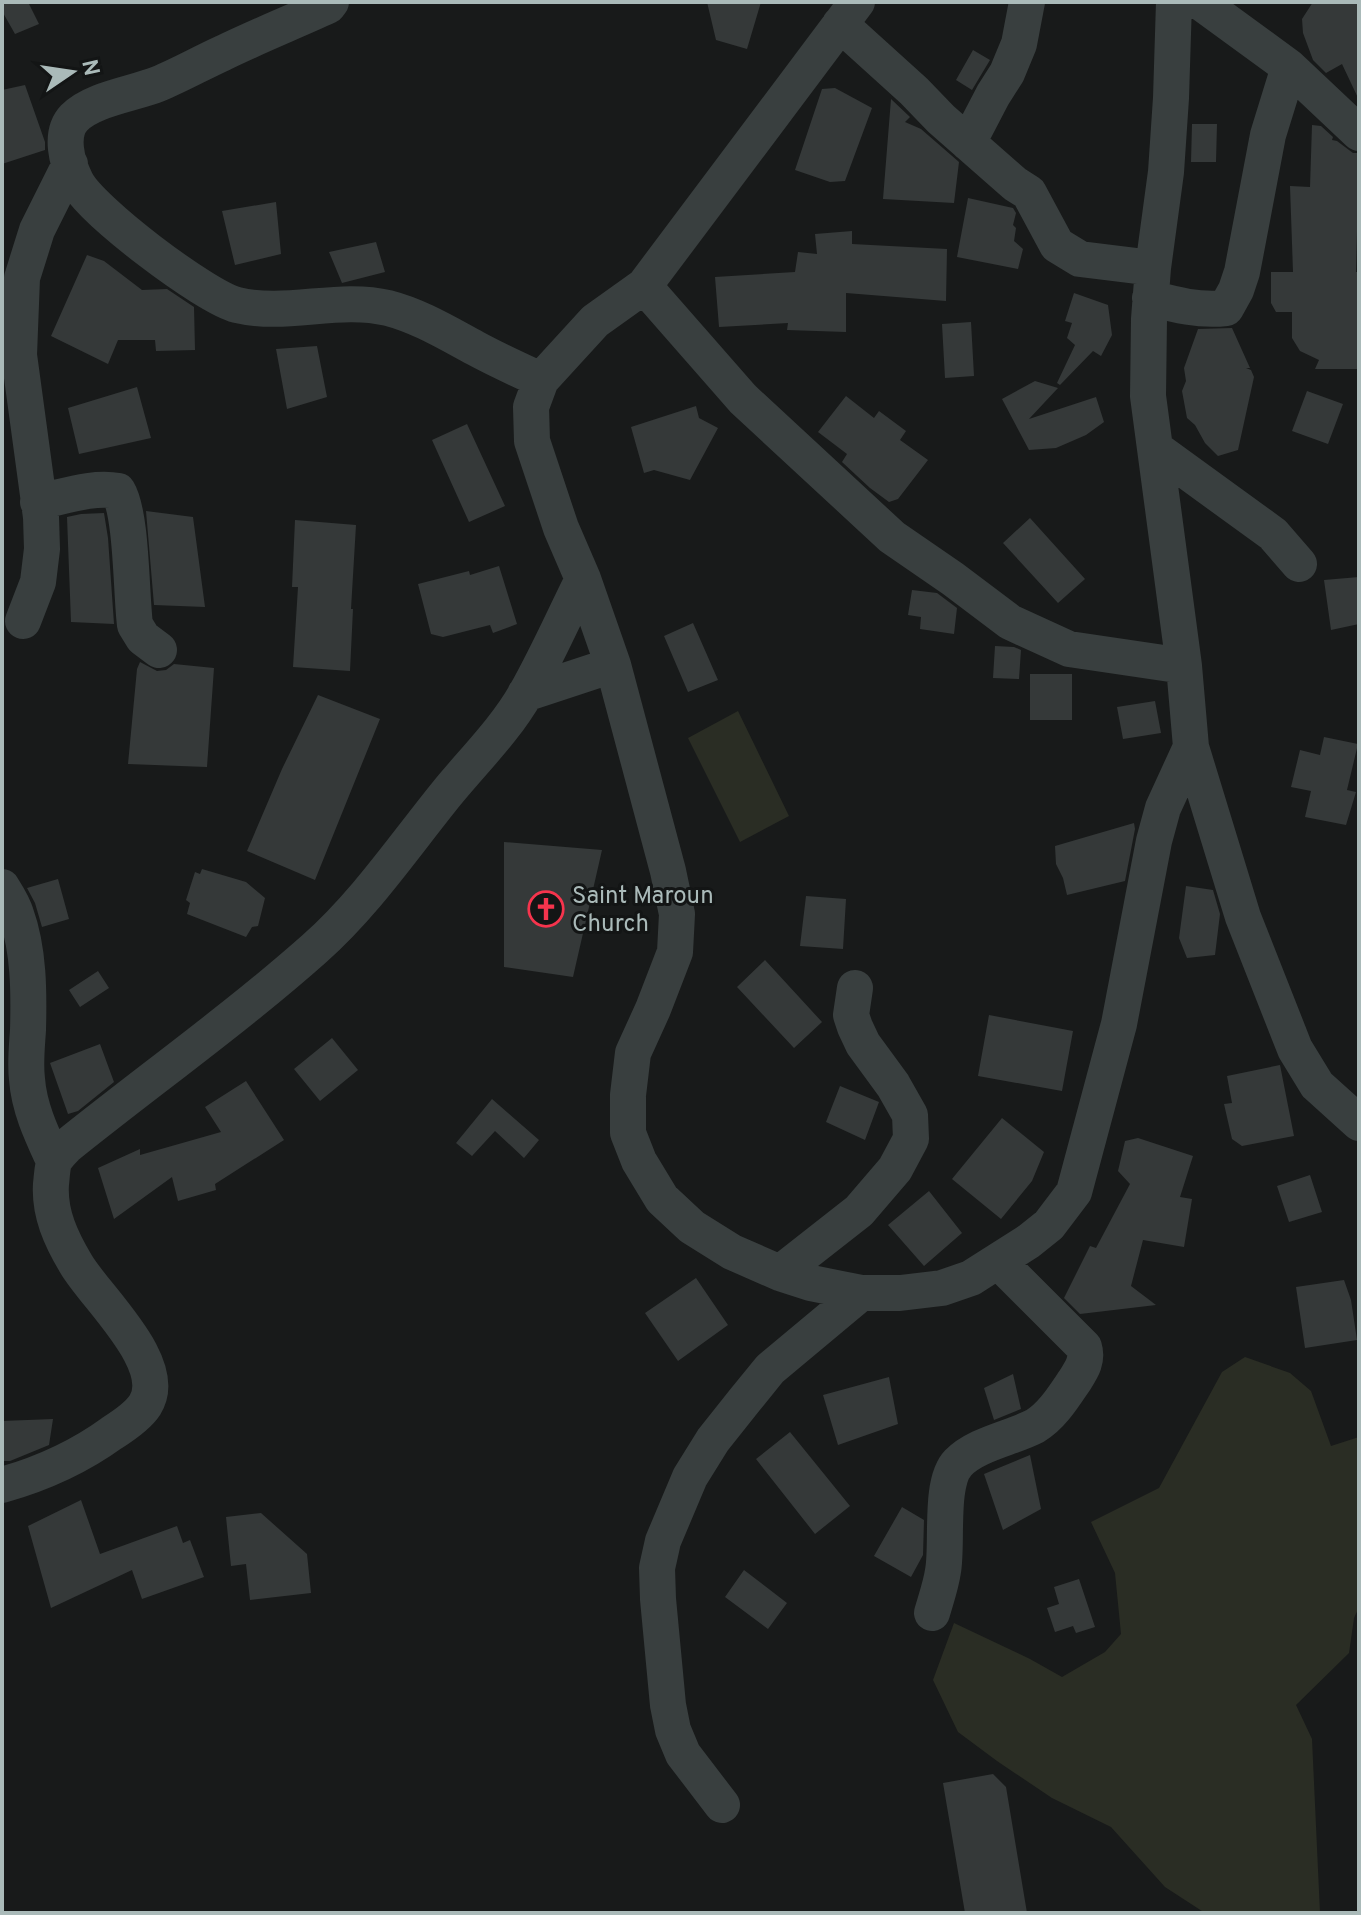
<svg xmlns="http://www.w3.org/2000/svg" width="1361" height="1915" font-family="Overpass,sans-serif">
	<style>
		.green { fill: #2a2d24 }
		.building { fill: #353939 }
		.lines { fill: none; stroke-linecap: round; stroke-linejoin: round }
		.minor { stroke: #393f3f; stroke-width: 36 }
		.labels { text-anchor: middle; stroke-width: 6; stroke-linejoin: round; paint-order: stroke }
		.poi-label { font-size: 24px; fill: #aabab9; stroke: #131515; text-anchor: start }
	</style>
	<rect width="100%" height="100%" fill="#181a1a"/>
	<path class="green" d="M738 711 789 816 740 842 688 738Z
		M1245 1357 1290 1373 1311 1391 1331 1446 1359 1437V1607L1354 1618 1349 1653 1296 1705 1312 1739 1320 1913H1205L1165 1887 1111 1827 1052 1798 997 1761 958 1732 933 1680 954 1623 1030 1659 1062 1677 1105 1652 1121 1634 1115 1573 1091 1522 1159 1488 1222 1372Z"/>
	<path class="building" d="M2 2H28L39 24 15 34 2 11Z
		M707 2H761L747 49 716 40Z
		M1313 2H1359V100L1342 64 1326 73 1313 60 1303 33 1302 19Z
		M973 50 990 60 972 90 956 80Z
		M25 85 45 142V150L2 164V90Z
		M835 88 872 108 845 181 830 182 795 170 822 89Z
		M891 99 910 117 905 122 921 129 959 162 954 203 883 199Z
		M1192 124H1217L1216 162H1191Z
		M1312 125 1321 126 1333 137 1332 140 1337 141 1353 153H1359L1356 272H1359V369H1315L1319 360 1300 351 1292 338V312H1276L1271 303V272H1293L1290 186 1310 187Z
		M968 198 1013 208 1016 213 1013 225 1016 228 1014 241 1023 249 1018 269 957 257Z
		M276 202 281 254 235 265 222 211Z
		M852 231V244L947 249 946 301 846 293V332L787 330 788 323 719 327 715 277 795 272 798 252 817 254 815 234Z
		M376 242 385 272 342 283 329 252Z
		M87 255 104 261 142 290 167 289 194 307 195 350 156 351 155 340H118L108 364 51 336Z
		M1074 293 1108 305 1112 335 1101 356 1093 351 1060 385 1057 383 1075 345 1067 338 1072 323 1065 321Z
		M971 322 974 376 945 378 942 324Z
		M1232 328 1250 368H1246L1251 370 1254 377 1238 450 1218 456 1205 443 1195 425 1187 418 1182 391 1186 381 1184 368 1198 329Z
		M317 346 327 397 287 409 276 349Z
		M1035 381 1058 388 1029 419 1096 397 1104 422 1086 435 1056 448 1029 450 1002 399Z
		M137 387 151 438 79 454 68 408Z
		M1307 391 1343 404 1328 444 1292 431Z
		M846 396 874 418 879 411 906 431 900 440 928 460 898 499 889 502 870 488 842 462 847 454 818 432Z
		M696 406 699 418 718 428 690 480 654 470 644 473 631 427Z
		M467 424 505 506 469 522 432 440Z
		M146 511 193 517 205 607 154 605Z
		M104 513 108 538 114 624 71 622 67 517 81 514Z
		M1030 518 1085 579 1058 603 1003 543Z
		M295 520 356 525 351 609H353L350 671 293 667 298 587H292Z
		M499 566 517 624 493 633 490 625 443 637 431 634 418 584 469 571 470 575Z
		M1359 577V624L1331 630 1324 580Z
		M912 590 937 593 957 608 954 634 920 629 921 617 908 615Z
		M693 623 718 680 688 692 664 636Z
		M995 646 1014 647 1021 650 1019 679 993 678Z
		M140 662 157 671 166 670 174 664 214 668 207 767 128 764 137 669Z
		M1030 674H1072V720H1030Z
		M318 695 380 719 315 880 247 851 282 769Z
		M1155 701 1161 733 1123 739 1117 707Z
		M1324 737 1358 744 1347 790 1356 792 1346 825 1305 817 1311 791 1291 787 1300 750 1320 755Z
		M1134 823 1135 829 1125 881 1067 895 1063 878 1056 864 1055 846Z
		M504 842 602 850 573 977 504 967Z
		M202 869 246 882 265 898 258 926 252 927 246 937 187 914 190 903 186 900 195 872 200 874Z
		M58 879 69 919 42 927 35 903 27 888Z
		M1186 886 1213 890 1220 914 1215 955 1187 958 1179 938Z
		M806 896 846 899 843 949 800 946Z
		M765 960 822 1022 794 1048 737 987Z
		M98 971 109 988 80 1007 69 990Z
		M989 1015 1073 1031 1062 1091 978 1076Z
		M332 1038 358 1070 320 1101 294 1069Z
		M100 1044 114 1082 78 1111 68 1114 50 1063Z
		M1280 1065 1294 1136 1242 1146 1232 1139 1224 1104 1232 1103 1227 1076Z
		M246 1081 284 1140 215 1184 216 1190 178 1201 172 1177 114 1219 98 1168 140 1149V1155L221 1132 205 1107Z
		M840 1086 879 1102 865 1140 826 1122Z
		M492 1099 539 1140 524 1158 495 1131 472 1156 456 1143Z
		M1002 1118 1044 1152 1032 1181 1001 1219 952 1179Z
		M1138 1138 1193 1156 1180 1197 1192 1199 1184 1247 1143 1240 1131 1286 1156 1305 1080 1314 1064 1298 1090 1246 1096 1248 1130 1184 1118 1171 1125 1141Z
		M1310 1175 1322 1212 1289 1222 1277 1186Z
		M929 1191 962 1233 924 1266 888 1225Z
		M696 1278 728 1325 678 1361 645 1313Z
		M1344 1280 1351 1300 1357 1340 1305 1348 1296 1287Z
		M1013 1374 1021 1409 994 1420 984 1388Z
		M889 1377 898 1424 838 1445 823 1395Z
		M53 1419 49 1445 10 1461H2V1421Z
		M790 1432 850 1506 815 1534 756 1459Z
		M1030 1455 1041 1509 1003 1530 984 1474Z
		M81 1500 100 1554 177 1526 183 1543 190 1540 204 1577 142 1599 132 1570 51 1608 28 1526Z
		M902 1507 924 1520 923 1555 911 1577 874 1556Z
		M261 1513 307 1554 311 1593 250 1600 246 1564 231 1566 226 1517Z
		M744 1570 787 1603 768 1629 725 1597Z
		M1079 1579 1095 1627 1076 1633 1073 1626 1055 1632 1047 1608 1059 1604 1054 1587Z
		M993 1774 1006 1787 1027 1913H965L943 1783Z"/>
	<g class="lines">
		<path class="minor" d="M331 2 328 6C293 22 258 36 223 53 201 63 180 75 158 84 133 94 92 99 74 118 59 134 67 163 76 181 91 211 205 297 237 305 287 317 338 296 388 308 419 316 447 333 475 348 497 360 519 370 541 380
			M857 2 644 286 595 321 541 380 531 407 532 441 561 528 583 579 613 665 668 871 677 914 675 952 653 1009 633 1053 628 1095V1133L639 1161 662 1199 692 1227 732 1252 780 1273 811 1283 861 1293H900L942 1288 971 1278 1029 1241 1049 1225 1074 1192 1119 1024 1154 841 1163 808 1191 747
			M1174 2 1171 98 1166 172 1153 268 1149 319 1148 396 1184 666 1191 747 1243 917 1295 1049 1317 1085 1359 1123
			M1200 2 1289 67 1359 133
			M840 24 914 91 941 119 1015 184 1029 193 1057 245 1080 259 1153 268
			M968 143 993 95 1007 73 1019 44 1027 2
			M644 286 743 399 892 537 953 579 1010 622 1069 649 1184 666
			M1150 298C1176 305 1199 311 1226 308L1236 290 1242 272 1268 135 1289 67
			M1156 449 1273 534 1299 564
			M38 502C63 497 93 486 118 491 132 514 131 594 135 625L143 638 159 650
			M23 621 38 582 42 549 41 517 19 355 22 278 37 230 70 164
			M525 694 613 665
			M2 887C7 895 13 904 16 914 29 950 29 992 28 1030 27 1046 25 1063 27 1079 29 1108 42 1135 54 1161
			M780 1273 859 1211 895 1169 911 1139 910 1115 893 1085 863 1044 855 1027 851 1015 855 988
			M2 1485C41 1474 79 1457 112 1433 123 1426 138 1416 145 1405 171 1364 95 1297 76 1264 61 1239 49 1213 51 1184 52 1176 52 1166 55 1160 58 1155 63 1150 67 1146 149 1080 235 1019 314 949 365 904 404 846 447 793 474 760 505 730 526 693 547 656 564 617 583 579
			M932 1613C936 1599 941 1585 943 1571 948 1544 939 1483 958 1463 976 1444 1012 1438 1035 1426 1052 1416 1064 1396 1075 1380 1082 1369 1088 1360 1084 1347L998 1261
			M722 1805 683 1754 673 1730 668 1705 658 1599 657 1568 663 1541 690 1477 713 1440 744 1401 770 1369 861 1293"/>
	</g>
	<defs>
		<symbol id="church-ring" viewBox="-11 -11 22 22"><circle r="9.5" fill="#131515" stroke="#f6344d" stroke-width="1.5"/><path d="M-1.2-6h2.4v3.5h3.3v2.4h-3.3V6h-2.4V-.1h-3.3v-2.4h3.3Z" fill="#f6344d"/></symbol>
	</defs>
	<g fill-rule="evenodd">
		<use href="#church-ring" x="526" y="889" width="40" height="40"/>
	</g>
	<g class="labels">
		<g class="poi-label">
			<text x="572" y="903">Saint Maroun<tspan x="572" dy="28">Church</tspan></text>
		</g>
	</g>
	<rect width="1361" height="1915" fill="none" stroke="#aabab9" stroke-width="8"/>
	<g transform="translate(72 72) rotate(77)" stroke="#131515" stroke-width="6" paint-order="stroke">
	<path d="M0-6L14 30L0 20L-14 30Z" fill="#aabab9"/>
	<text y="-12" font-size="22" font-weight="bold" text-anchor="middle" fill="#aabab9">N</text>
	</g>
</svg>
